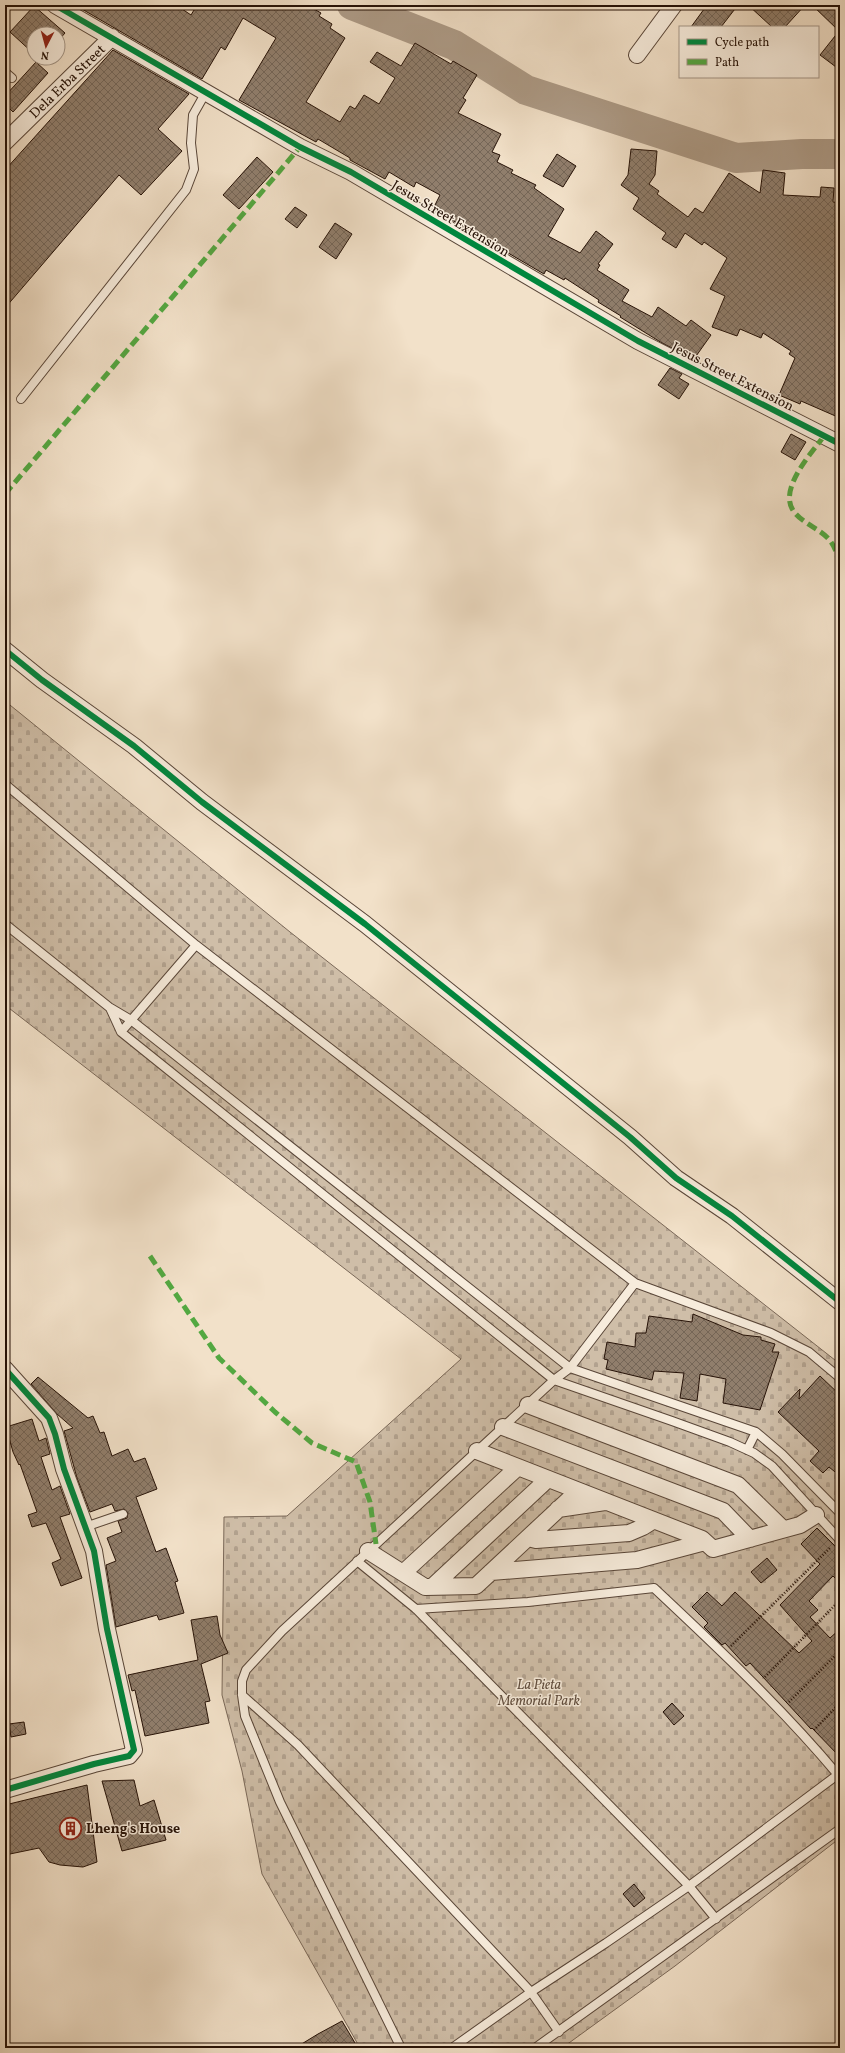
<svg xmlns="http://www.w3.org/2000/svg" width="845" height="2053" font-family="Vollkorn,serif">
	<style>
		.cemetery { fill: url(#cemetery-stones); stroke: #7a6858 }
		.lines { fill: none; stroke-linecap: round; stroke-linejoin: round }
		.river { stroke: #ad9b87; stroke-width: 30 }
		.building { fill: url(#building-cross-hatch); stroke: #261207 }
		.lane-casing { stroke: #594638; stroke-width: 10 }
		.street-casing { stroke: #594638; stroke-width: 18 }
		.path { stroke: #261207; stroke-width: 2.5; stroke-dasharray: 1 2; stroke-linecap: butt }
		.lane { stroke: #f7ecdc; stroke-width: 8 }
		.street { stroke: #f7ecdc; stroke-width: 16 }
		.quiet { stroke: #53a841; stroke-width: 5; stroke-dasharray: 10 5; stroke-linecap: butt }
		.cycleway-casing { stroke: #f7ecdc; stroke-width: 8 }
		.cycleway { stroke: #00873e; stroke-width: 6 }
		.labels { text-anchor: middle; stroke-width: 3; stroke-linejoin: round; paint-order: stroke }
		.street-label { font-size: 14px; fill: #261207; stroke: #f7ecdc }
		.park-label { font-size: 14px; font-style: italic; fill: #614e3f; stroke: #f7ecdc }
		.poi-label { font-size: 14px; font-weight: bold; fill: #261207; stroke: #f7ecdc; text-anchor: start }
	</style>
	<defs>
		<pattern id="cemetery-stones" width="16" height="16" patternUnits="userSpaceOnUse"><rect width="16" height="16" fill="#cfbea8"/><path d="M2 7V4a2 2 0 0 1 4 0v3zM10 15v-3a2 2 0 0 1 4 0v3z" fill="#b2a28f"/></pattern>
		<pattern id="building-cross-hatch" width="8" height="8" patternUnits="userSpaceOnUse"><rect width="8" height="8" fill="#907e6c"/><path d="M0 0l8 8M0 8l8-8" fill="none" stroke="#756657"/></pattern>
	</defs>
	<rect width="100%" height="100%" fill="#f2e1c9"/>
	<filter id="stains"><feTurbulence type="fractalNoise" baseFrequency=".005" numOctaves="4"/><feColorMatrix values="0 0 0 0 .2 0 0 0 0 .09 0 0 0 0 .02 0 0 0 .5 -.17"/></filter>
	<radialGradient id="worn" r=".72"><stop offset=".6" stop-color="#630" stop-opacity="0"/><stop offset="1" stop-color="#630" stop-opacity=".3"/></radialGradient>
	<path class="cemetery" d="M5 701 290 932 840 1364V1838L675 1966 562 2048H360L262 1874 242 1771 222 1695 224 1517 287 1516 461 1359 5 1005Z"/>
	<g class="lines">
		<path class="river" d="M352 5 454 45 526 90 736 158 802 154H840"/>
	</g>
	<path class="building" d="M75 5H176L191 15 197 5H307L321 13 319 16 332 24 330 28 345 38 306 102 340 122 350 106 355 109 364 95 379 104 395 78 370 62 377 52 401 66 415 43 451 64 453 61 477 75 463 98 466 100 458 113 501 134 492 152 500 155 497 162 513 170 511 173 536 185 534 188 564 209 548 236 580 253 596 231 613 244 598 264 600 265 597 270 629 290 622 301 652 317 658 307 686 326 691 320 711 335 694 359 662 343 620 317 621 316 598 302 599 300 565 278 564 280 546 270 544 274 433 209 440 195 416 182 414 187 389 172 385 179 350 160V158L318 139 316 142 239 100 276 38 243 18 225 50 221 47 202 79Z
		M707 5H738L721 27H691Z
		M748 5H805L785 27H772Z
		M812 5H840V70L820 55 839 31Z
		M34 6 65 33 58 41V34H34V54L10 32Z
		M113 50 189 94 158 129 182 151 141 195 119 175 5 308V170Z
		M36 62 48 73 13 112 5 104V96Z
		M631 149 657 151 655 175 649 184 659 191 657 194 688 217 695 208 703 213 729 173 760 193 763 170 785 173 783 195 820 197 821 187 834 188 833 202 840 203V418L801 401 800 404 779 395 795 358 789 354 791 351 763 333 761 338 740 329 737 336 712 327 725 296 710 289 727 258 704 242 702 245 685 233 676 248 662 239 666 233 633 209 639 198 621 185 628 175Z
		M557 154 576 166 563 187 543 176Z
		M257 157 273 172 239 209 223 195Z
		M295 207 307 215 297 228 285 219Z
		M335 223 352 234 336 259 319 247Z
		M670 368 682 374 679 378 689 384 679 399 658 385Z
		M791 434 806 442 795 460 781 452Z
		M693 1314 743 1335 761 1337V1340L775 1344 772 1352H779L760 1410 723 1403 726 1379 700 1374 697 1401 680 1398 684 1373 654 1371 652 1380 606 1369 608 1360 604 1359 607 1342 635 1347 636 1333H646L649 1316 692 1322Z
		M820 1376 840 1395V1476L829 1467 823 1473 810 1461 819 1451 778 1412 800 1389 799 1399Z
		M38 1377 88 1418 93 1416 100 1433 104 1432 112 1456 128 1449 134 1462 145 1458 157 1489 136 1497 156 1552 166 1548 178 1581 175 1582 184 1613 159 1620 157 1615 116 1627 106 1565 116 1561 107 1538 122 1532 118 1521 127 1518 128 1513 124 1509 115 1511 112 1504 90 1512 77 1478 64 1431 73 1428 57 1414 31 1384Z
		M32 1419 39 1441 46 1438 50 1454 41 1457 52 1490 60 1486 70 1514 60 1517 82 1578 61 1586 52 1563 61 1559 46 1523 32 1527 28 1515 37 1512 20 1464 19 1465 13 1452 6 1427Z
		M817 1528 840 1551V1583L833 1576 809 1601 818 1610 810 1617 830 1638 840 1629V1757L812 1728 811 1729 750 1663 746 1666 725 1643 722 1645 704 1627 708 1623 692 1607 707 1592 722 1606 735 1592 799 1653 812 1641 780 1605 820 1564 801 1544Z
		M767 1558 777 1570 761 1583 751 1572Z
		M217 1616 220 1635 228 1653 201 1664 210 1701 205 1702 209 1723 145 1736 135 1690 132 1691 128 1675 198 1660 191 1620Z
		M672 1703 684 1716 674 1725 663 1712Z
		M24 1722 26 1734 11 1737 9 1724Z
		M134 1780 140 1806 154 1800 166 1840 122 1851 102 1781Z
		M87 1785 97 1862 83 1867 60 1865 49 1862 39 1848 5 1855V1805Z
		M634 1884 645 1898 634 1907 623 1894Z
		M342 2021 358 2048H295L318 2034Z"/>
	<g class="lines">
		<defs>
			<path id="lane" d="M5 72 12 78
				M21 399 186 190 194 169 191 143 193 115 206 92
				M5 784 196 945
				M5 924 109 1007 131 1020 570 1368 756 1432 782 1454 840 1513
				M110 1008 121 1032 554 1380 672 1421 730 1442 754 1453 772 1466 840 1540
				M121 1032 196 945 635 1283 771 1333 809 1352 840 1378
				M747 1450 756 1432
				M85 1527 123 1514
				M357 1561 416 1609 689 1886 716 1919
				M416 1609 528 1602 654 1588C718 1648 782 1708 838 1775
				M242 1695 298 1745 531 1992 559 2032
				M401 2048 280 1802 245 1716 242 1695V1681L246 1670 282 1631 554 1380 570 1368 635 1283
				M452 2048 531 1992 606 1943 689 1886 840 1773
				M535 2048 840 1829"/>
			<path id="street" d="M55 5 300 147 351 172 638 341 840 444
				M637 55 674 5
				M5 142 112 37
				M5 650 42 680 134 746 202 802 365 924 630 1137 676 1178 732 1216 840 1302
				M5 1369 49 1418 55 1434 64 1469 94 1551 107 1629 134 1750 129 1756 94 1764 5 1790
				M528 1405 738 1485 783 1529
				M503 1427 723 1511 750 1539
				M477 1451 702 1539 713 1549 800 1525 816 1515
				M558 1509 605 1502
				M528 1538 536 1540 629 1533 643 1527 654 1520
				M368 1551 425 1587 476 1586 578 1491
				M491 1572 637 1560 705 1542
				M403 1573 518 1467
				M432 1587 548 1479"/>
		</defs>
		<use href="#lane" class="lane-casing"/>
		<use href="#street" class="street-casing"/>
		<path class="path" d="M731 1646 831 1547
			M765 1677 840 1600
			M789 1702 840 1651
			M814 1730 840 1703"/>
		<use href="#lane" class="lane"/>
		<use href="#street" class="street"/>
		<path class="quiet" d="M824 436C811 454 776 491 795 513 805 525 823 530 831 542 839 553 839 567 840 580
			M5 494 300 147
			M150 1256 219 1358 275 1412 312 1443 356 1462 370 1502 376 1544"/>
		<defs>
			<path id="cycleway" d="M55 5 300 147 351 172 638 341 840 444
				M5 650 42 680 134 746 202 802 365 924 630 1137 676 1178 732 1216 840 1302
				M5 1369 49 1418 55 1434 64 1469 94 1551 107 1629 134 1750 129 1756 94 1764 5 1790"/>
		</defs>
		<use href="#cycleway" class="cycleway-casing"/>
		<use href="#cycleway" class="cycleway"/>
	</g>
	<defs>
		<symbol id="building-ring" viewBox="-11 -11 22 22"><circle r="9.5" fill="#f7ecdc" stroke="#8f2418" stroke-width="1.5"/><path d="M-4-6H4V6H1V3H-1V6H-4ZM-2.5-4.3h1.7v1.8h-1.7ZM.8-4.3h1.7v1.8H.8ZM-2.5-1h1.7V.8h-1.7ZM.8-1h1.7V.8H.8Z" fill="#8f2418"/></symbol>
	</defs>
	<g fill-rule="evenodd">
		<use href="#building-ring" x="58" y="1816" width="25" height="25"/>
	</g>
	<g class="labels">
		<g class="street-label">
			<text transform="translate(67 81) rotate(-44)" y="5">Dela Erba Street</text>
			<text transform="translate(451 218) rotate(31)" y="5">Jesus Street Extension</text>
			<text transform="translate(733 376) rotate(27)" y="5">Jesus Street Extension</text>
		</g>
		<g class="park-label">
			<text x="539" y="1689">La Pieta<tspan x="539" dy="16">Memorial Park</tspan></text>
		</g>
		<g class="poi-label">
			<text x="86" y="1833">Lheng's House</text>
		</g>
	</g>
	<rect width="845" height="2053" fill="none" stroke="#f2e1c9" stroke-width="20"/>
	<rect x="6" y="6" width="833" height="2041" fill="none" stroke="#261207" stroke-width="2"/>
	<rect x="10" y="10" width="825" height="2033" fill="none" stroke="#261207"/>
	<rect x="679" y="26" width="140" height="52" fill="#f7ecdc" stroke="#a39587"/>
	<rect x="687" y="39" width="20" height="6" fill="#00873e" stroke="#a39587"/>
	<text x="715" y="46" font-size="12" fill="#261207">Cycle path</text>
	<rect x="687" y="59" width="20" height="6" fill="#53a841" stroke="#a39587"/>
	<text x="715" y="66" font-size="12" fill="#261207">Path</text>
	<g transform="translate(46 46) rotate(186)"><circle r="19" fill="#f7ecdc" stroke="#a39587"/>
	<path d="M0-3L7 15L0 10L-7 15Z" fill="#8f2418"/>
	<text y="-6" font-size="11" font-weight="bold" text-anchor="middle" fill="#261207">N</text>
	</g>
	<rect width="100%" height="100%" filter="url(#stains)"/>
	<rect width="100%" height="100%" fill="url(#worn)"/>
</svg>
